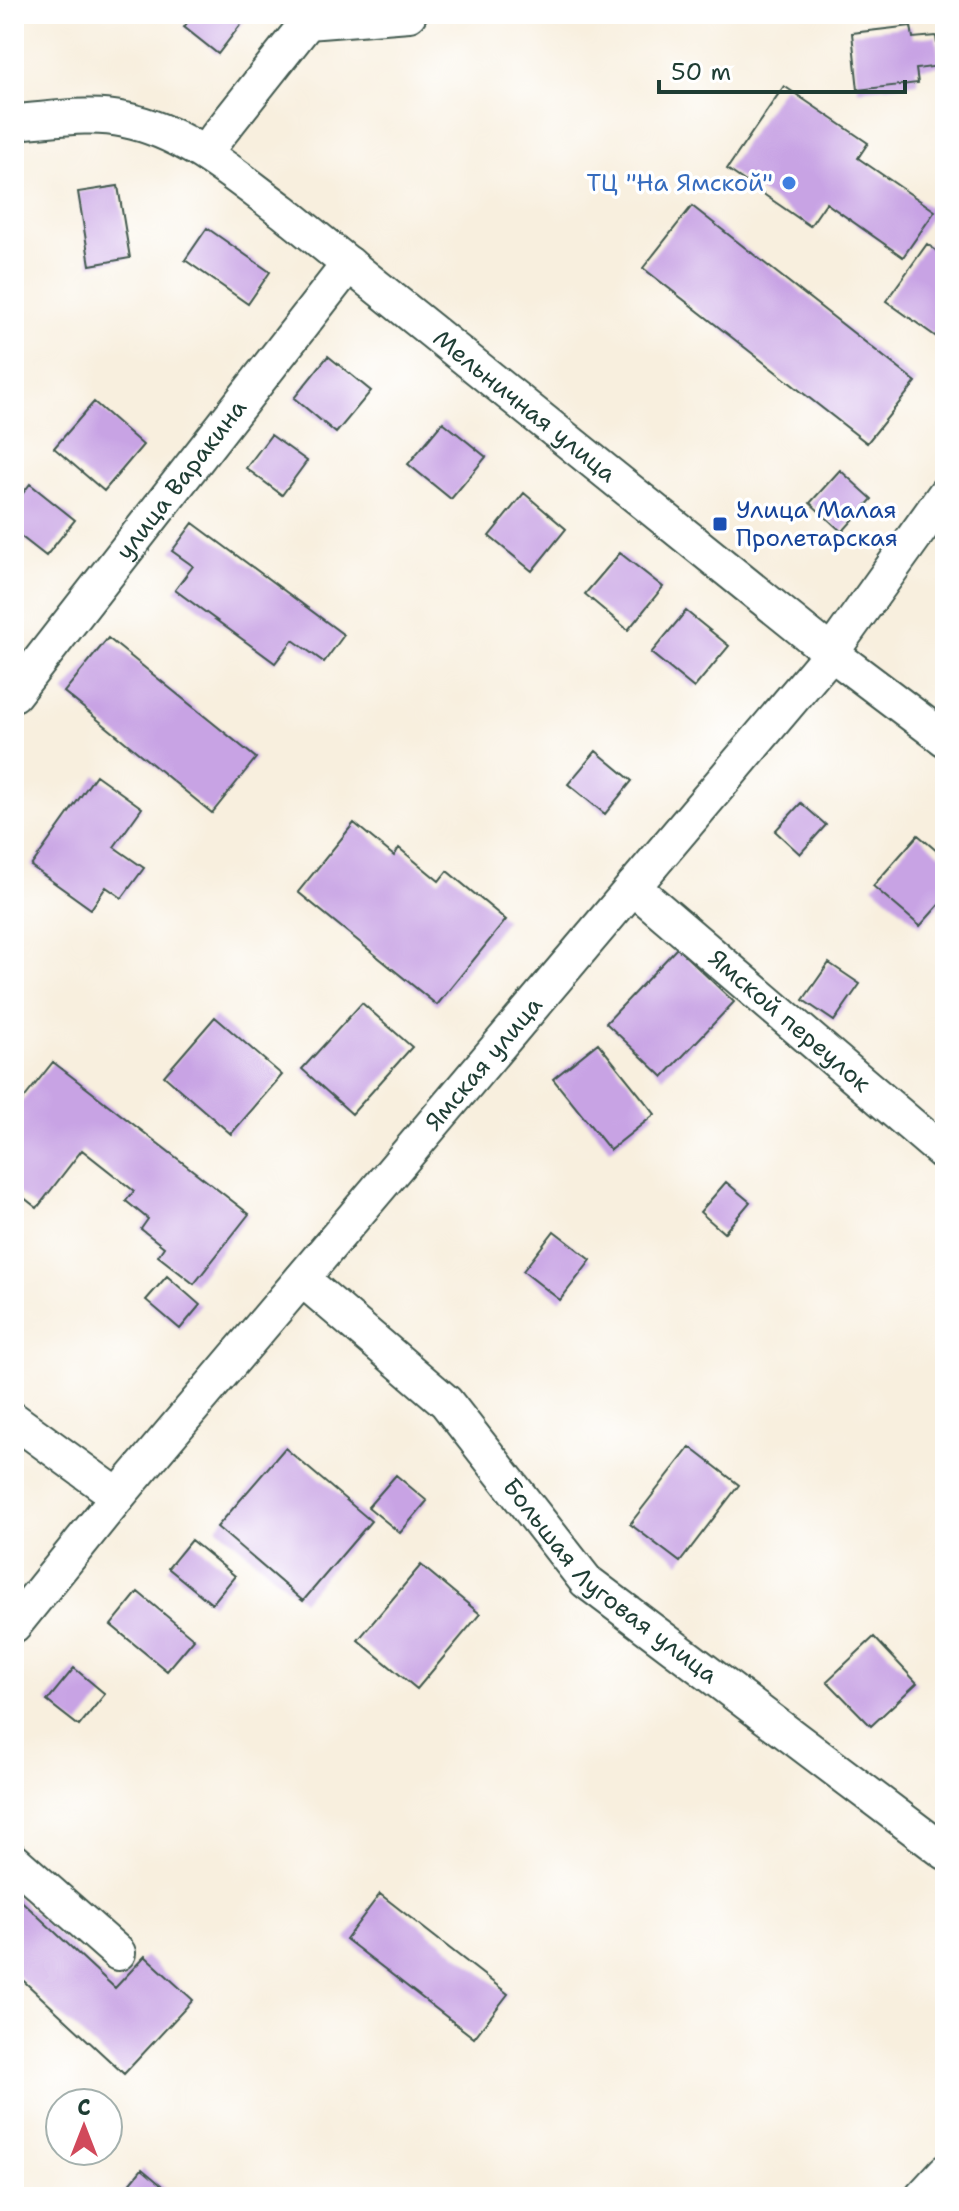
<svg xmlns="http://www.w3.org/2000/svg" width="959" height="2211" font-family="'Shantell Sans',sans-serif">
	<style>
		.building { fill: #c8a3e4 }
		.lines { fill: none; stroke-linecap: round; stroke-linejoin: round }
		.minor-casing { stroke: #40584e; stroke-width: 38 }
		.minor { stroke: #fff; stroke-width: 34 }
		.shop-dot { fill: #3f7fe0; stroke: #fff; stroke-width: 3 }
		.transit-dot { fill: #1a4fb4; stroke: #fff; stroke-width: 3 }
		.labels { text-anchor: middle; stroke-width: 7; stroke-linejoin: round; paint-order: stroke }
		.shop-label { font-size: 24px; fill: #366cbe; stroke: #fff; text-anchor: end }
		.street-label { font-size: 24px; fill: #1f3d34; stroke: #fff }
		.transit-label { font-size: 24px; fill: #164399; stroke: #fff; text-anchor: start }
	</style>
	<rect width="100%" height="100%" fill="#fff"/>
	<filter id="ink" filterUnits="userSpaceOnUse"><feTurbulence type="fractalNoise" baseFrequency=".0125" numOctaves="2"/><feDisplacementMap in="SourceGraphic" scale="16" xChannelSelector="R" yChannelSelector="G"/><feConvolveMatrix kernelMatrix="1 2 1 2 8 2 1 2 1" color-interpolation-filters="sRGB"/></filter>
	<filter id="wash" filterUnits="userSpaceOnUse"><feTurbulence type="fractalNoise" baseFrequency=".006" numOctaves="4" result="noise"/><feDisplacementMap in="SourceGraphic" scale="32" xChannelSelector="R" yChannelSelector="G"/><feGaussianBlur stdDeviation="1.8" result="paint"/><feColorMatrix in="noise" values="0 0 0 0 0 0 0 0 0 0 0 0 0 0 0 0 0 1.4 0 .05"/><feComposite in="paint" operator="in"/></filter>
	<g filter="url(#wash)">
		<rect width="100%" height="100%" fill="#f8efde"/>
		<g id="blocks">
			<path class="building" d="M194 14H246L248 15 218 54 184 27Z
				M911 26 913 38 936 36 940 66 916 69 918 83 858 90 852 33Z
				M784 86 868 143 858 158 935 211 903 257 826 203 810 226 727 169Z
				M118 186 130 258 90 265 78 192Z
				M692 206 916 382 867 443 643 268Z
				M207 228 270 272 248 304 185 260Z
				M927 244 945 257V343L886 301Z
				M328 356 371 391 336 433 294 398Z
				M94 402 143 445 104 491 54 448Z
				M443 422 486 457 451 499 408 464Z
				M271 435 307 461 282 495 246 468Z
				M840 470 872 499 842 532 810 503Z
				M30 484 75 520 46 556 14 531V505Z
				M524 493 566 529 532 571 489 536Z
				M193 523 344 635 324 662 293 640 275 663 175 590 193 566 172 551Z
				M620 553 663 587 628 630 585 594Z
				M686 611 729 646 694 688 651 653Z
				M108 638 256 758 212 813 64 692Z
				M596 751 632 781 605 814 568 784Z
				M96 775 142 808 114 847 144 868 122 898 106 887 91 909 31 866Z
				M801 803 826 825 800 854 775 831Z
				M354 823 394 856 399 848 439 881 447 871 506 920 437 1005 298 892Z
				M918 835 945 858V898L920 926 873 886Z
				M677 948 734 1002 663 1077 606 1023Z
				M829 963 860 984 834 1021 803 1000Z
				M362 1003 412 1047 352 1114 302 1069Z
				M215 1017 282 1075 231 1134 164 1076Z
				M598 1043 655 1114 610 1150 553 1079Z
				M53 1062 249 1214 194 1284 158 1256 164 1247 141 1229 148 1219 126 1201 134 1191 82 1150 37 1208 14 1190V1111Z
				M726 1182 750 1202 724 1233 700 1212Z
				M554 1231 591 1260 560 1300 523 1271Z
				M167 1276 200 1305 180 1329 146 1300Z
				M690 1447 739 1485 680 1562 630 1524Z
				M285 1448 371 1521 303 1601 217 1527Z
				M396 1475 427 1501 400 1533 368 1507Z
				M191 1540 235 1576 212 1604 168 1568Z
				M421 1565 480 1614 417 1689 358 1640Z
				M138 1592 194 1639 167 1671 111 1625Z
				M874 1637 917 1683 871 1726 827 1681Z
				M74 1668 105 1694 79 1726 47 1701Z
				M14 1894 115 1988 145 1956 193 2000 124 2074 14 1972Z
				M380 1894 508 1994 474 2038 346 1939Z
				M142 2169 173 2195 171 2197H119Z"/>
		</g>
	</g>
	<g filter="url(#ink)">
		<use href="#blocks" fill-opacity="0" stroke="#40584e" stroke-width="2"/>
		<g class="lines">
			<defs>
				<g id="minor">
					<path d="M307 22 409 14"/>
					<path id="s1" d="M14 122C49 120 90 112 125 120 186 132 235 176 284 212L831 653 945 739"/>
					<path d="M204 153 314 14"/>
					<path id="s2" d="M14 694 349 264"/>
					<path id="s3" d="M633 887 945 1154"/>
					<path id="s4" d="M302 1279 446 1402 586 1581 945 1852"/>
					<path d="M14 1420 118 1496"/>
					<path id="s5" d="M14 1625 118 1496 831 653 945 494"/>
					<path d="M14 1861 118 1953"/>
					<path d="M922 2197 945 2172"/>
				</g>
			</defs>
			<use href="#minor" class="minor-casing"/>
			<use href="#minor" class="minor"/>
		</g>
	</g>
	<circle class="shop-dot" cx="789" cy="183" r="8"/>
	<rect class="transit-dot" x="712" y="516" width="16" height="16" rx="4"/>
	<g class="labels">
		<g class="shop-label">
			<text x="773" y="191">ТЦ "На Ямской"</text>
		</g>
		<g class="street-label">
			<text dy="8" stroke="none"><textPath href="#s1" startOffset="606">Мельничная улица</textPath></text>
			<text dy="8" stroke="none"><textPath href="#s2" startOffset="272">улица Варакина</textPath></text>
			<text dy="8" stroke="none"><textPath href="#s3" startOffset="206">Ямской переулок</textPath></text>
			<text dy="8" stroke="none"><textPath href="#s5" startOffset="732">Ямская улица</textPath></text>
			<text dy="8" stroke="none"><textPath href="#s4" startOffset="434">Большая Луговая улица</textPath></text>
		</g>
		<g class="transit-label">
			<text x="736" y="518">Улица Малая<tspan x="736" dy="28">Пролетарская</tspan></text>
		</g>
	</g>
	<rect width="959" height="2211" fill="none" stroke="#fff" stroke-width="48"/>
	<g transform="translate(84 2127)"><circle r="38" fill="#ffffff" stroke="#a5b1ae" stroke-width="2"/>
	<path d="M0-6L14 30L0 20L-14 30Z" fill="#d1495b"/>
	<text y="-12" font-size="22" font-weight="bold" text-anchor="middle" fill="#1f3d34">С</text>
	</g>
	<path d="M659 80v12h246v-12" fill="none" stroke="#1f3d34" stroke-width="4"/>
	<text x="671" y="80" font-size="24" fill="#1f3d34" stroke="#ffffff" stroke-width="6" paint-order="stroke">50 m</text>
</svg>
